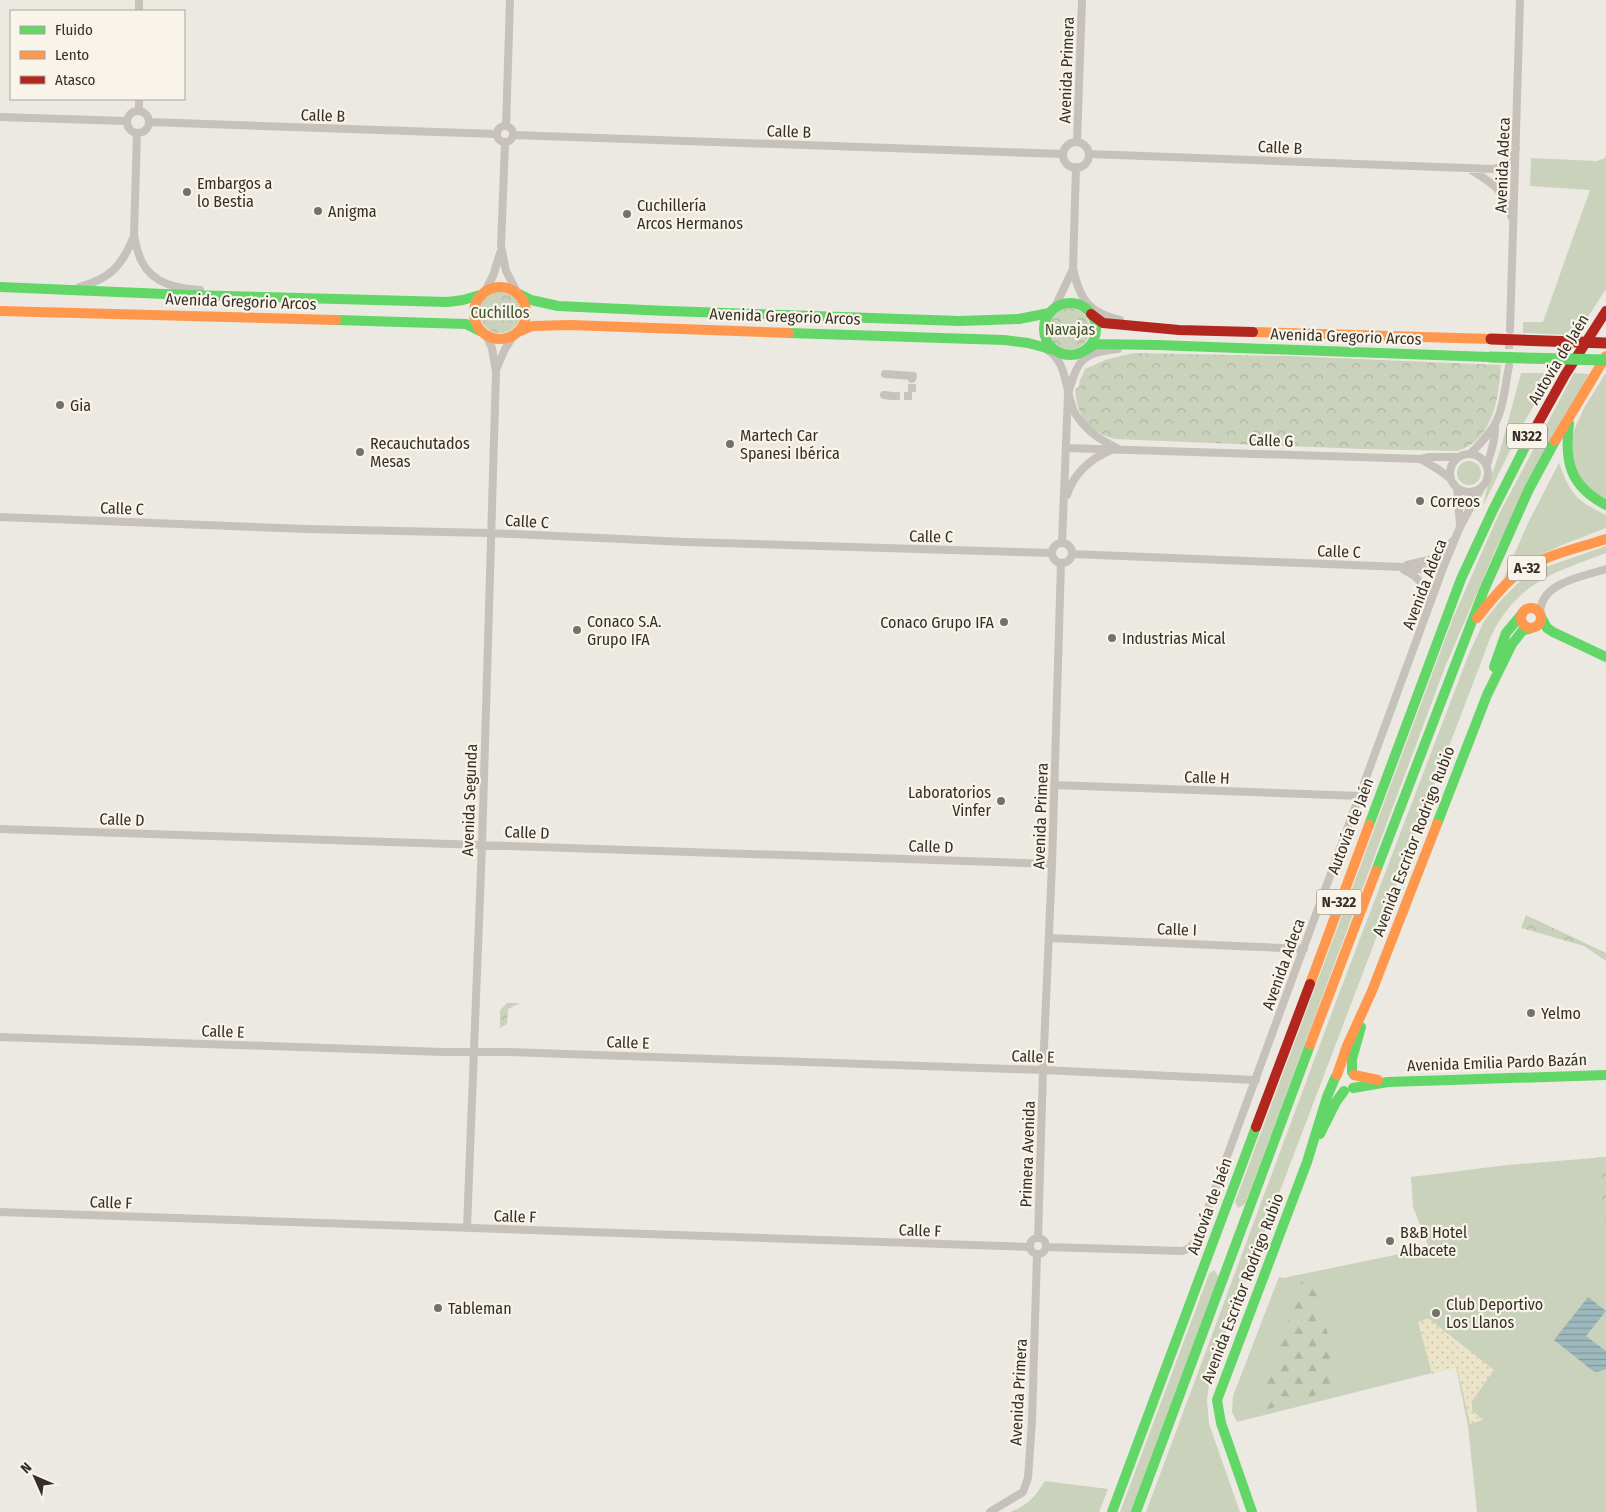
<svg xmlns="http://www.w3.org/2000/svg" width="1606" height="1512" font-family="'Fira Sans Condensed',sans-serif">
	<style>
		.green { fill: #cad2bc }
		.forest { fill: url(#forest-firs) }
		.sand { fill: url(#sand-dots) }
		.park { fill: url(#park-crowns) }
		.water { fill: url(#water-rules) }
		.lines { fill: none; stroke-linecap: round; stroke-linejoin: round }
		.street-tunnel { stroke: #c8c4bd; stroke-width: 8; stroke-dasharray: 8 4; stroke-linecap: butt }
		.street { stroke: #c6c1ba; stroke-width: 8 }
		.fast { stroke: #63d668; stroke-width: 10 }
		.slow { stroke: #ff974d; stroke-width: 10 }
		.jam { stroke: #b3261e; stroke-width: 10 }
		.fast-bridge { stroke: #63d668; stroke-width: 11 }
		.jam-bridge { stroke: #b3261e; stroke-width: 11 }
		.poi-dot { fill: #76706a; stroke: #f9f4e9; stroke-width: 2 }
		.labels { text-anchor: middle; stroke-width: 4.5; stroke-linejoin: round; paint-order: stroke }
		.shield { fill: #f9f4e9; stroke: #706a63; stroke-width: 1 }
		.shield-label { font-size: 15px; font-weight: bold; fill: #362f29 }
		.street-label { font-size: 16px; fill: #362f29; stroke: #f9f4e9 }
		.poi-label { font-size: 16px; fill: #362f29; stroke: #f9f4e9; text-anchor: start }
		.park-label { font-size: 16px; fill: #40542d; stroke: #f9f4e9 }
	</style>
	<defs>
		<pattern id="forest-firs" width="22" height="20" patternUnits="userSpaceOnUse" patternTransform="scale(1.25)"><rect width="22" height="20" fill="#cad2bc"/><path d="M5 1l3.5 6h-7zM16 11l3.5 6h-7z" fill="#aeb5a2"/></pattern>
		<pattern id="sand-dots" width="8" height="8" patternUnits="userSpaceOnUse" patternTransform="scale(1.25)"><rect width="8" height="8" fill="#ebe4c9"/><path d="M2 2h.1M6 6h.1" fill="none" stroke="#cac4ad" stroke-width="1.8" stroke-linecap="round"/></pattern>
		<pattern id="park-crowns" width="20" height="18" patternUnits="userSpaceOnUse" patternTransform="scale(1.25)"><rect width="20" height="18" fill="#cad2bc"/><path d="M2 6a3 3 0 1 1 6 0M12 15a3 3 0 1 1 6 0" fill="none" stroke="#aeb5a2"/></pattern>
		<pattern id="water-rules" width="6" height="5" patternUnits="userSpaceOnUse" patternTransform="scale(1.25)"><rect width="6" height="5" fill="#9eb9bd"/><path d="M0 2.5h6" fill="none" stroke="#82979a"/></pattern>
	</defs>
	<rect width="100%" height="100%" fill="#ece9e2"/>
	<path class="green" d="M1606 155V289L1576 335 1523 333V322H1543L1590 190 1530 186 1531 158 1597 161 1605 158Z
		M1521 373H1552L1520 430 1483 506 1486 492 1500 451Z
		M1574 373 1589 374 1495 551 1445 667 1245 1204 1238 1208 1235 1202 1453 618 1498 516Z
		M1605 374H1606V501L1591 493 1573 469 1572 435 1584 408Z
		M1457 473a12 12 0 1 1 24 0a12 12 0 1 1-24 0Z
		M1559 463C1571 494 1575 500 1606 515V528L1562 545 1523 564 1503 580 1528 523Z
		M1606 546V553C1553 573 1518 582 1491 636L1210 1375 1207 1401 1209 1424 1240 1512H1146L1338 996 1468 656 1484 621 1501 600 1519 582 1540 569Z
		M1606 1157V1512H1477L1468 1426 1456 1367 1237 1422 1232 1412 1233 1396 1279 1277 1283 1278 1429 1248 1413 1207 1411 1177 1507 1165Z
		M1214 1270 1219 1277 1131 1512H1120L1209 1274Z
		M1045 1481 1108 1489 1099 1512H1010C1028 1505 1034 1498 1045 1481Z"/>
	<path class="forest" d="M1314 1274 1340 1388 1255 1413 1304 1275Z"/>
	<path class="sand" d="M1428 1318 1494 1370 1472 1401V1410L1483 1420 1470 1424 1457 1367 1432 1374 1418 1322Z"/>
	<path class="park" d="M479 312a21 21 0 1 1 42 0a21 21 0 1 1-42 0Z
		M1048 329a21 21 0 1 1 42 0a21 21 0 1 1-42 0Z
		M1134 353 1288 356 1501 365C1499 398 1493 440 1458 451L1361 449 1115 439C1088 431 1077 417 1075 389L1079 387 1080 380 1085 369 1108 359Z
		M1526 915 1606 953V961L1584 946 1521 928Z
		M507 1003H520L508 1009 507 1024 500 1028V1010Z
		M1597 1157H1606V1228Z"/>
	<path class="water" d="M1588 1297 1606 1311 1586 1336 1606 1351V1369L1597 1372 1593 1371 1554 1340Z"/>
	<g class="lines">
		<path class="street-tunnel" d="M1509 361V335
			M892 396H912V379"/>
		<path class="street" d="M139 11V0
			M139 99V110
			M127 122a11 11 0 1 1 22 0a11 11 0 1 1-22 0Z
			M0 117 127 121
			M149 122 496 134
			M497 134a8 8 0 1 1 16 0a8 8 0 1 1-16 0Z
			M506 126 510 0
			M513 135 1063 154
			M1077 142 1082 0
			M1063 155a13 13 0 1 1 26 0a13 13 0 1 1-26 0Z
			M505 143 501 246 506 271 517 292
			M1089 154 1493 169C1504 167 1514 160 1516 149
			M1076 167 1073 269C1080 300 1089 313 1120 320
			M1471 170C1496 185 1503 190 1512 218
			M134 236C136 244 138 255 142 262 154 285 177 288 200 290
			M79 287C110 279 122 266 134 236L137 133
			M485 291 493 276 500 253
			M1054 309 1073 269
			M1510 330 1520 0
			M1047 350C1068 361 1065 394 1075 413 1084 429 1100 440 1117 448
			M496 370 505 349 514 335
			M885 374 913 376 912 379
			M884 395 892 396
			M1066 448 1421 459 1429 457H1459
			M1450 473a19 19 0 1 1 38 0a19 19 0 1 1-38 0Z
			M1470 454C1479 445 1489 435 1495 424 1504 407 1505 385 1509 366
			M1421 459 1439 470 1451 479
			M1487 465C1491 452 1496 438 1495 424
			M1457 488 1460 525
			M1067 495C1074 473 1090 459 1111 450
			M0 517 307 529 490 533 686 542 1052 553
			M1052 553a10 10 0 1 1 20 0a10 10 0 1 1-20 0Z
			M1062 543 1068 394C1078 360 1081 353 1118 349
			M1072 554 1402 567 1431 570 1443 568
			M1407 565 1433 559 1453 541
			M1404 570C1420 577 1427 588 1428 605
			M1540 614C1540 582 1582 577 1606 569
			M1054 785 1360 796
			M0 829 1052 864
			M1050 938 1304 949
			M0 1037 444 1052H505L1043 1070 1256 1080
			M0 1212 1030 1247
			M467 1228 482 845 496 372 492 348 486 335
			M1030 1246a8 8 0 1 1 16 0a8 8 0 1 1-16 0Z
			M1038 1238 1043 1070 1052 864 1061 563
			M1046 1247 1183 1251 1189 1248 1196 1241 1443 568 1460 527 1481 488
			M990 1512 1023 1492 1028 1478 1032 1421 1037 1255"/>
		<path class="fast" d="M0 287 188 295 448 302 463 300 480 295
			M519 294 531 300 558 306 667 311 959 321 1019 319 1049 313
			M1044 329a26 26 0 1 1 52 0a26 26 0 1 1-52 0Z
			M336 320 466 324 480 331
			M789 333 1004 340 1028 343 1054 350
			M1086 350 1095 344 1157 345 1490 357
			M1569 423C1564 462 1570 486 1606 505
			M1541 617 1547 628 1553 632 1606 657
			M1494 667 1506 633 1522 614
			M1437 824 1487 695 1512 644 1523 630 1529 629
			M1369 825 1461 579 1493 510 1527 443
			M1376 871 1484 590 1529 489 1555 441
			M1352 1072V1059L1361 1027
			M1353 1088 1388 1082 1606 1075
			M1320 1134 1336 1102 1344 1091
			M1112 1512 1256 1127
			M1136 1512 1310 1045
			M1252 1512 1221 1423 1217 1400 1307 1162 1327 1097 1335 1078"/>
		<path class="slow" d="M474 313a26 26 0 1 1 52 0a26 26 0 1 1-52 0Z
			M0 311 336 320
			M1253 332 1491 339
			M516 333 532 326 570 325 789 333
			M1555 441 1606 356
			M1521 618a10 10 0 1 1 20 0a10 10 0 1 1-20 0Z
			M1477 618C1489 603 1501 587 1516 575 1542 555 1576 549 1606 539
			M1310 984 1369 825
			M1310 1045 1376 871
			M1337 1075 1347 1046 1372 991 1437 824
			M1354 1075 1378 1080"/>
		<path class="jam" d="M1091 314 1103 323 1179 330 1253 332
			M1527 443 1565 375 1606 311
			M1256 1127 1310 984"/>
		<path class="fast-bridge" d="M1490 357 1606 360"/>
		<path class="jam-bridge" d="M1491 339 1606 343"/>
	</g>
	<g class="poi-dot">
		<circle cx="187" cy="192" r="5"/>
		<circle cx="318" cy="211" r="5"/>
		<circle cx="627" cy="214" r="5"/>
		<circle cx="60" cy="405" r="5"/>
		<circle cx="730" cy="444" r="5"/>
		<circle cx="360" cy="452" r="5"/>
		<circle cx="1420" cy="501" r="5"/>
		<circle cx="1004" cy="622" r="5"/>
		<circle cx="577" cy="630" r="5"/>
		<circle cx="1112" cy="638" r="5"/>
		<circle cx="1001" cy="801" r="5"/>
		<circle cx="1531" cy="1013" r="5"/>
		<circle cx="1390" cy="1241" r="5"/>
		<circle cx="438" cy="1308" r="5"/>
		<circle cx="1436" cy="1313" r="5"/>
	</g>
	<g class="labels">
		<g class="shield">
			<rect x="1507" y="423.5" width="40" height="25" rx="4"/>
			<rect x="1508" y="555.5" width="38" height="25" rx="4"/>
			<rect x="1316.5" y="889.5" width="45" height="25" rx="4"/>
		</g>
		<g class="shield-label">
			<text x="1527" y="441">N322</text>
			<text x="1527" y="573">A-32</text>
			<text x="1339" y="907">N-322</text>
		</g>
		<g class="street-label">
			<text transform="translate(1066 70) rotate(-88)" y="6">Avenida Primera</text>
			<text transform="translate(323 115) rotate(2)" y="6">Calle B</text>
			<text transform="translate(789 131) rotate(2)" y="6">Calle B</text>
			<text transform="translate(1280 147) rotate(3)" y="6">Calle B</text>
			<text transform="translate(1502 165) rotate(-88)" y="6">Avenida Adeca</text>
			<text transform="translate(241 301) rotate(2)" y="6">Avenida Gregorio Arcos</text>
			<text transform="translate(785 316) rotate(2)" y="6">Avenida Gregorio Arcos</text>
			<text transform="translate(1346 336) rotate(2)" y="6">Avenida Gregorio Arcos</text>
			<text transform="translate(1558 359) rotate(-59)" y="6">Autovía de Jaén</text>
			<text transform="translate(1271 440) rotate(2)" y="6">Calle G</text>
			<text transform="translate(122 508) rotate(2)" y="6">Calle C</text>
			<text transform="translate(527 521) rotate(3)" y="6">Calle C</text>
			<text transform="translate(931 536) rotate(1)" y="6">Calle C</text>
			<text transform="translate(1339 551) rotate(2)" y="6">Calle C</text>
			<text transform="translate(1424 584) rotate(-69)" y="6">Avenida Adeca</text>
			<text transform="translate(1207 777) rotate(2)" y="6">Calle H</text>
			<text transform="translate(469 800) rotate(-88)" y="6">Avenida Segunda</text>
			<text transform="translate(1040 816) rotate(-88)" y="6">Avenida Primera</text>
			<text transform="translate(122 819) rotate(2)" y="6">Calle D</text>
			<text transform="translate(1350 826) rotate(-69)" y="6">Autovía de Jaén</text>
			<text transform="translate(527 832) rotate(2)" y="6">Calle D</text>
			<text transform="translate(1413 841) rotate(-69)" y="6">Avenida Escritor Rodrigo Rubio</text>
			<text transform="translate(931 846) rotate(2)" y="6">Calle D</text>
			<text transform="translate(1177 929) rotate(2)" y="6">Calle I</text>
			<text transform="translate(1283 964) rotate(-70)" y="6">Avenida Adeca</text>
			<text transform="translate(223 1031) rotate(2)" y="6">Calle E</text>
			<text transform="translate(628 1042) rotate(2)" y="6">Calle E</text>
			<text transform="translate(1033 1056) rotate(2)" y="6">Calle E</text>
			<text transform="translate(1497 1062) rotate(-2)" y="6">Avenida Emilia Pardo Bazán</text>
			<text transform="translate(1027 1154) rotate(-88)" y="6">Primera Avenida</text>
			<text transform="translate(111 1202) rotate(2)" y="6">Calle F</text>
			<text transform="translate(1209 1206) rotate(-70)" y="6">Autovía de Jaén</text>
			<text transform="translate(515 1216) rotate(2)" y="6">Calle F</text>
			<text transform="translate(920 1230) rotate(2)" y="6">Calle F</text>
			<text transform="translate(1242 1288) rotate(-69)" y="6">Avenida Escritor Rodrigo Rubio</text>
			<text transform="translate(1018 1392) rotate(-87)" y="6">Avenida Primera</text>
		</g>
		<g class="poi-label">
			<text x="197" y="189">Embargos a<tspan x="197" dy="18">lo Bestia</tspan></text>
			<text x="637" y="211">Cuchillería<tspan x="637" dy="18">Arcos Hermanos</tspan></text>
			<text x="328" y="217">Anigma</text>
			<text x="70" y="411">Gia</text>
			<text x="740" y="441">Martech Car<tspan x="740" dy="18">Spanesi Ibérica</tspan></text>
			<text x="370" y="449">Recauchutados<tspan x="370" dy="18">Mesas</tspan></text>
			<text x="1430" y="507">Correos</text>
			<text x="587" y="627">Conaco S.A.<tspan x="587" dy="18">Grupo IFA</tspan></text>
			<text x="994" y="628" text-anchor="end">Conaco Grupo IFA</text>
			<text x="1122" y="644">Industrias Mical</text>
			<text x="991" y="798" text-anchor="end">Laboratorios<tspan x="991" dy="18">Vinfer</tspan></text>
			<text x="1541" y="1019">Yelmo</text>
			<text x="1400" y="1238">B&amp;B Hotel<tspan x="1400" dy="18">Albacete</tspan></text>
			<text x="1446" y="1310">Club Deportivo<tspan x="1446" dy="18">Los Llanos</tspan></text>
			<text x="448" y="1314">Tableman</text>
		</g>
		<g class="park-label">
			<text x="500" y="318">Cuchillos</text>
			<text x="1070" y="335">Navajas</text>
		</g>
	</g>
	<rect x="10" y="10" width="175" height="90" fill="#f9f4e9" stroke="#aba59c"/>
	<rect x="20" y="26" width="25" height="8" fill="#63d668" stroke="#aba59c"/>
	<text x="55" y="35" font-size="15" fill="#362f29">Fluido</text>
	<rect x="20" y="51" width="25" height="8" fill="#ff974d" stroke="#aba59c"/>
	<text x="55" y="60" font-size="15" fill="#362f29">Lento</text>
	<rect x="20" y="76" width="25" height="8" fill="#b3261e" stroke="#aba59c"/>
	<text x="55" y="85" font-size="15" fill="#362f29">Atasco</text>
	<g transform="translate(35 1477) rotate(315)" stroke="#f9f4e9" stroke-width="4" paint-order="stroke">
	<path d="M0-4L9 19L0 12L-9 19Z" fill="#362f29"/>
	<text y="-8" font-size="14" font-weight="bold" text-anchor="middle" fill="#362f29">N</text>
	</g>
</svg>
